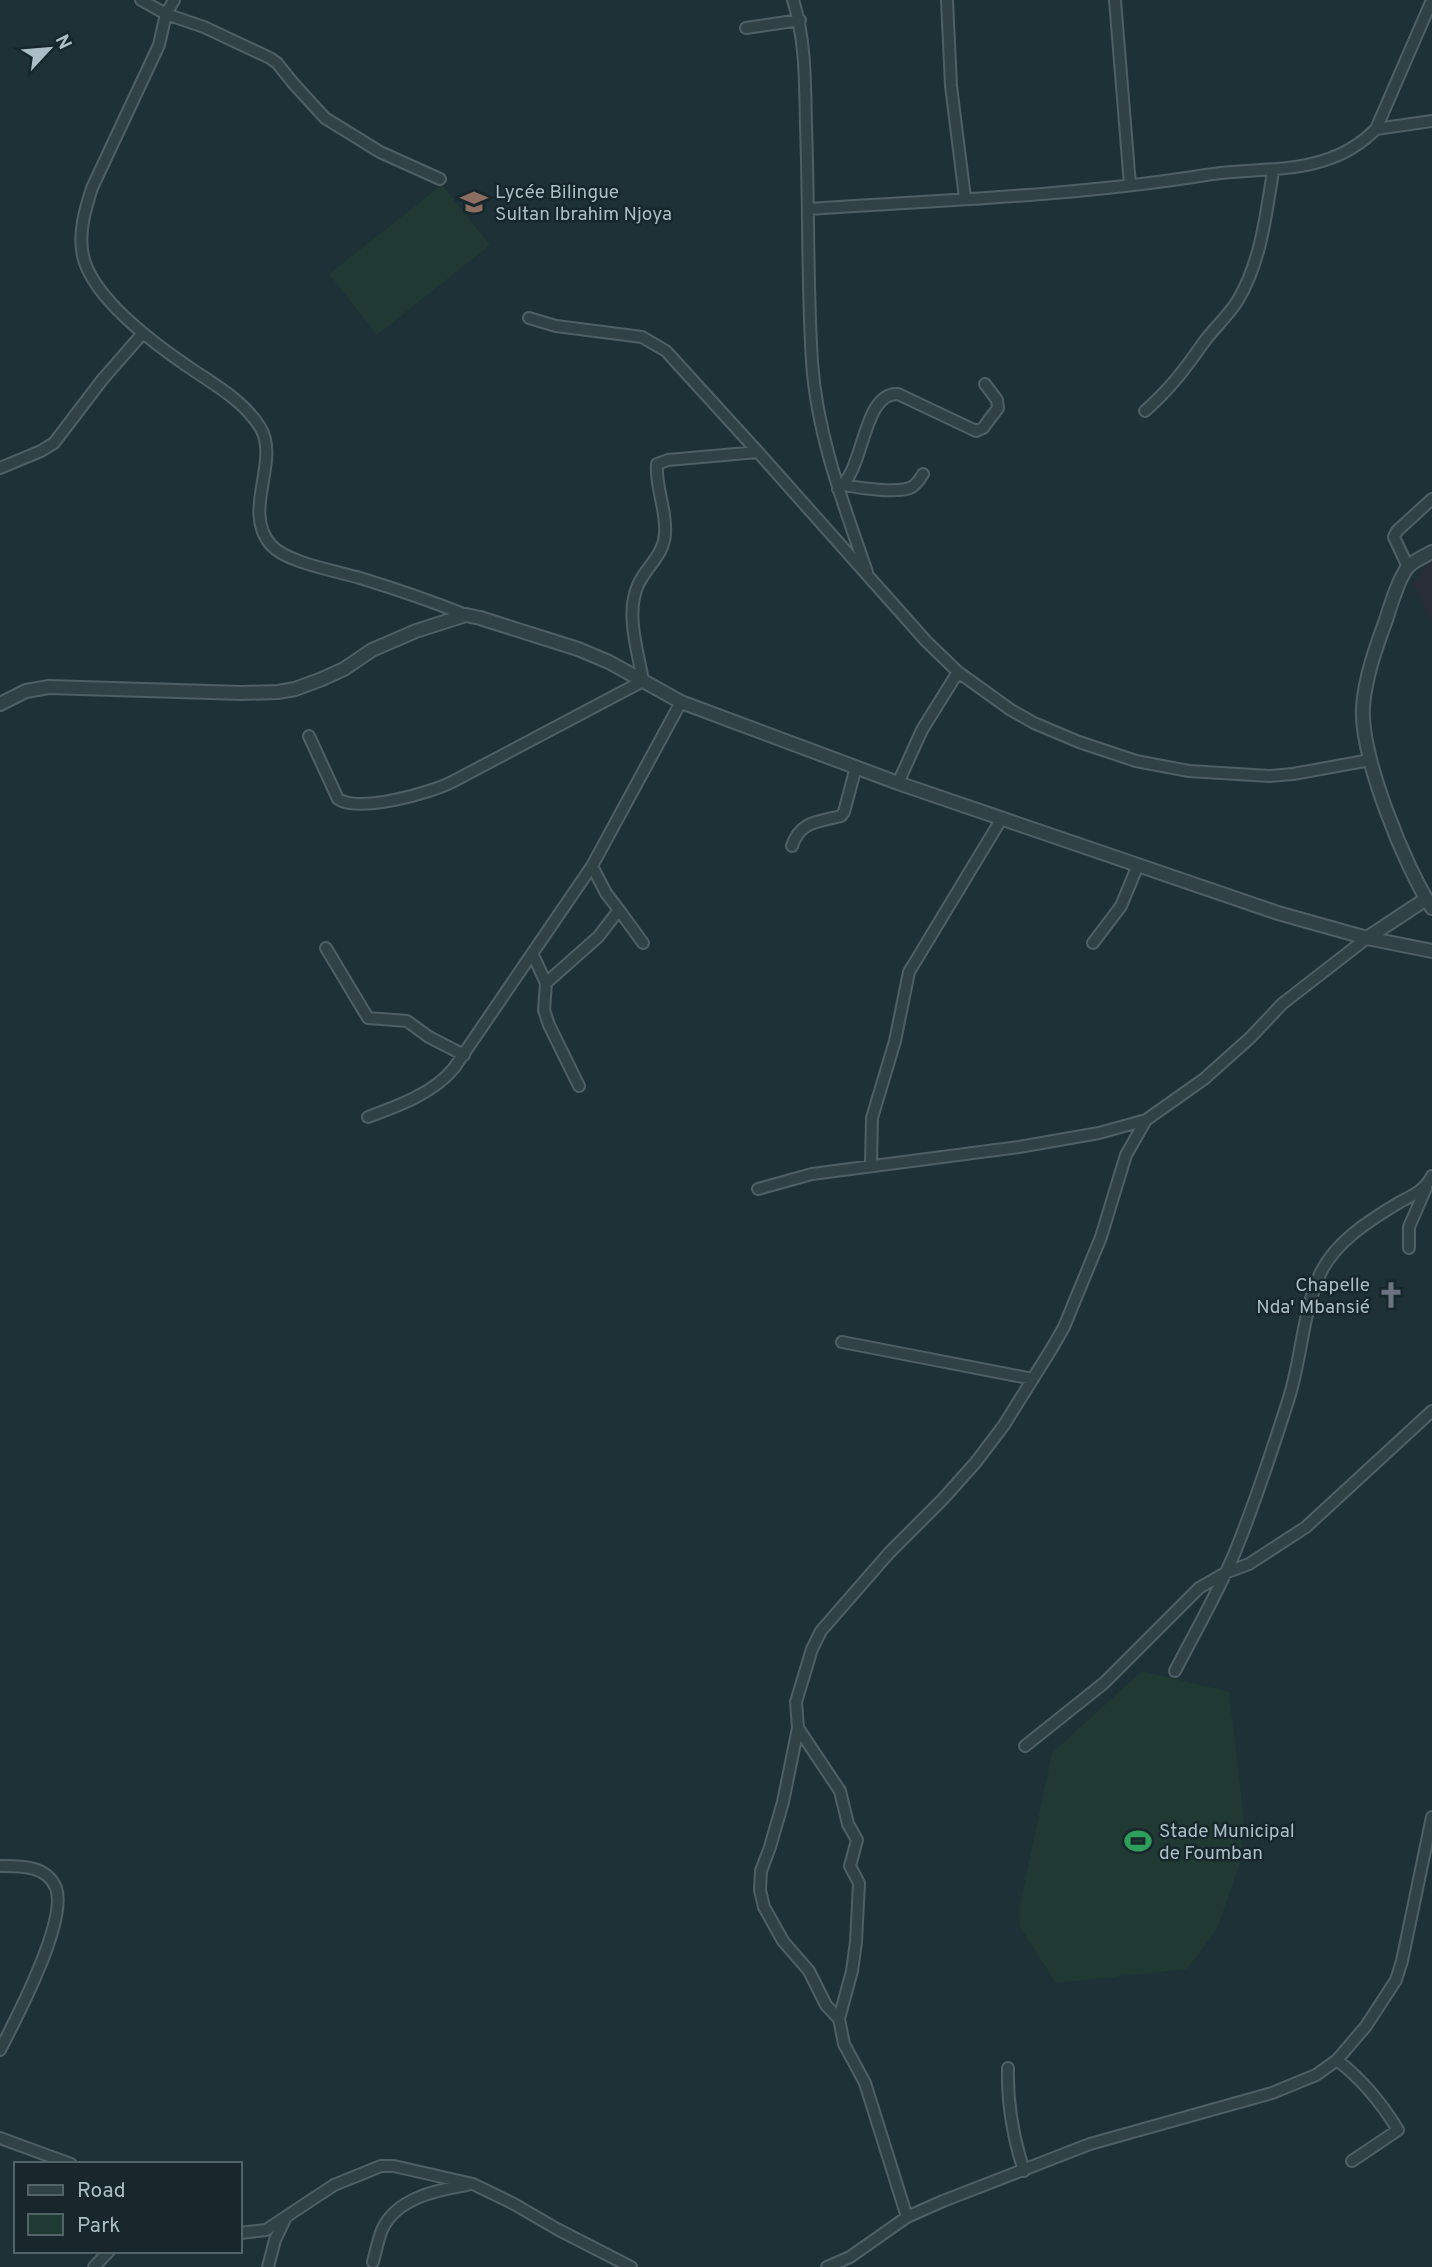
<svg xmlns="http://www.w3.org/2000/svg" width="1432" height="2267" font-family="Overpass,sans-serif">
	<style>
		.medical { fill: #292d38 }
		.green { fill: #203a33 }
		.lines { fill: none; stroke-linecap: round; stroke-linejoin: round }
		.minor-casing { stroke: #4e6066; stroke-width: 14 }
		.tertiary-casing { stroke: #4e6066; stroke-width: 16 }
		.minor { stroke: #314247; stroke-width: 10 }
		.tertiary { stroke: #314247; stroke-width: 12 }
		.labels { text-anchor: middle; stroke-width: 5; stroke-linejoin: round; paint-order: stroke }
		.poi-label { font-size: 19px; fill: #aabec5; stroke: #17272c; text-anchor: start }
	</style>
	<rect width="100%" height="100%" fill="#1d3137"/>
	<path class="medical" d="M1432 559V622L1413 584Z"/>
	<path class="green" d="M442 185 490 245 377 335 329 274Z
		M1142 1671 1229 1692 1244 1820 1240 1863 1217 1929 1187 1969 1056 1983 1020 1927V1905L1052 1753Z"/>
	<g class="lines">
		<defs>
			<path id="minor" d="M141 0 166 14 204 27 270 58 277 63 293 83 325 118 380 152 440 179
				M174 0 166 14 159 45 92 188C85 210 78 233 83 256 93 300 160 348 196 372 220 388 244 402 260 427 281 461 241 511 271 545 287 563 337 571 360 578 396 589 431 601 466 615
				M793 0C806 40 805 85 806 127 809 205 807 284 812 362 817 435 843 503 867 572
				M947 0 951 86 965 198
				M1115 0 1130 185
				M746 28 800 20
				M1376 129 1432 121
				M809 209C941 200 1075 196 1206 175 1245 168 1283 173 1322 161 1343 155 1360 145 1376 129L1432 0
				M529 318 556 326 642 337 666 351 758 452 926 641 958 672 1011 710 1034 723 1079 742 1136 761 1189 771 1269 776 1293 774 1370 760
				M1145 411C1170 389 1185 369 1204 342 1214 328 1229 315 1238 300 1261 261 1266 215 1273 171
				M0 468 41 451 54 443 102 380 143 333
				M844 485C859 488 899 494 912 487 917 484 920 479 923 474
				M838 489C865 471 862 392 898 394L976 431 983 428 998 408 997 400 985 384
				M1408 567 1394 537 1397 531 1432 499
				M309 736 338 799C360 813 430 793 452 782L643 681C638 651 625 614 638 585 646 567 664 555 665 534 667 510 655 487 657 464L668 460 758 452
				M898 783 922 730 958 672
				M792 846C800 821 818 822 841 816L844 812 856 767
				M619 910 643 943
				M1093 943 1121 906 1138 865
				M326 948 368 1018 407 1021 429 1037 464 1055
				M533 955 546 983 544 1010 549 1025 579 1086
				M546 983 598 937 619 910 606 893 592 866
				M368 1117C398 1106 434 1093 454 1068L592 866 681 702
				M871 1164 872 1118 895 1041 909 972 1002 818
				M758 1189 812 1174 1019 1147 1099 1133 1146 1120 1204 1079 1251 1037 1282 1004 1367 938
				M1409 1248V1227L1426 1188
				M842 1342 1033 1379
				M1175 1671C1195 1632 1218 1593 1235 1552 1255 1503 1272 1451 1288 1401 1302 1359 1302 1312 1321 1272 1336 1242 1367 1222 1395 1205 1410 1196 1424 1192 1432 1176
				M798 1728 840 1791 848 1824 857 1840 850 1866 859 1883 856 1942 852 1971 839 2019
				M1025 1746 1104 1683 1199 1588 1225 1573 1249 1564 1306 1527 1432 1411
				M0 1866C20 1866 47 1865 56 1888 68 1921 16 2019 0 2050
				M1337 2060C1363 2080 1381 2102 1398 2130L1352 2161
				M1008 2068C1007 2104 1013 2137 1024 2171
				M0 2138 71 2164
				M907 2217 865 2083 844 2044 839 2019 826 2005 809 1971 783 1941 764 1907 760 1890 761 1871 770 1847 783 1802 798 1728 796 1702 812 1649 821 1631 889 1553 943 1499 976 1462 1004 1425 1052 1348 1064 1327 1101 1237 1126 1155 1146 1120
				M240 2233 266 2230 334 2185 381 2166H394L473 2184 514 2204 557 2229 631 2267
				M373 2262C376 2251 378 2240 382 2230 396 2198 437 2190 467 2185
				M94 2267 109 2251
				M268 2267 275 2240 285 2219
				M827 2267 850 2257 907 2217 943 2201 1090 2144 1272 2093 1316 2075 1337 2060 1366 2026 1396 1980 1402 1961 1432 1817"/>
			<path id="tertiary" d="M1432 552C1425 556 1415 560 1409 566 1400 574 1390 607 1386 620 1376 647 1365 678 1363 707 1360 756 1405 867 1432 908
				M0 704 26 691 49 687 242 693 278 692 295 689 322 679 344 669 372 650 416 631 466 615 480 618 578 649 609 662 681 702 898 783 1278 913 1367 938 1432 951
				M1367 938 1426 899"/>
		</defs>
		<use href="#minor" class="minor-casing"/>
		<use href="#tertiary" class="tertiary-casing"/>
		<use href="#minor" class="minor"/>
		<use href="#tertiary" class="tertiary"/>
	</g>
	<defs>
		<symbol id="school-bare" viewBox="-9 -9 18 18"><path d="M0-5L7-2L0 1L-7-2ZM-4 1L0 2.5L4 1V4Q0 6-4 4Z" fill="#8d6e63" stroke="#17272c" stroke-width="2.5" paint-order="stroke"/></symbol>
		<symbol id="church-bare" viewBox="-9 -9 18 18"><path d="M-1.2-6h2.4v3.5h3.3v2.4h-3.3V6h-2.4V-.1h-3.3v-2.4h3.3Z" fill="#6b7280" stroke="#17272c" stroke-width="2.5" paint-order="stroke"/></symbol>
		<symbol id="stadium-bare" viewBox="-9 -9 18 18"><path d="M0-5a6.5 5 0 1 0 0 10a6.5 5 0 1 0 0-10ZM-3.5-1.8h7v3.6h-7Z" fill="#2e9e5b" stroke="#17272c" stroke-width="2.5" paint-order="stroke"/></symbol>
	</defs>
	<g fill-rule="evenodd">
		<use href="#school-bare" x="455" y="183" width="38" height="38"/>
		<use href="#church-bare" x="1372" y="1276" width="38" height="38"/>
		<use href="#stadium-bare" x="1119" y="1822" width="38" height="38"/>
	</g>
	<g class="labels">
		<g class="poi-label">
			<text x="495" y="198">Lycée Bilingue<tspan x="495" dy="22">Sultan Ibrahim Njoya</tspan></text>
			<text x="1370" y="1291" text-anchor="end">Chapelle<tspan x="1370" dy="22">Nda' Mbansié</tspan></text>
			<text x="1159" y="1837">Stade Municipal<tspan x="1159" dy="22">de Foumban</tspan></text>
		</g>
	</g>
	<rect x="14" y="2162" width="228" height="91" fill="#17272c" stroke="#526369" stroke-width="2"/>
	<rect x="28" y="2185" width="35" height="10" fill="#314247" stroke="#526369" stroke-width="2"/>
	<text x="77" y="2197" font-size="21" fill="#aabec5">Road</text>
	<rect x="28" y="2214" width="35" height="21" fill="#203a33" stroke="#526369" stroke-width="2"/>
	<text x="77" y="2232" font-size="21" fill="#aabec5">Park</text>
	<g transform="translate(49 49) rotate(64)" stroke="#17272c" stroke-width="5" paint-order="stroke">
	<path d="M0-5L12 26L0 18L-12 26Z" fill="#aabec5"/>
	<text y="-10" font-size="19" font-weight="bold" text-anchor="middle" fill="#aabec5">N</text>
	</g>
</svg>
